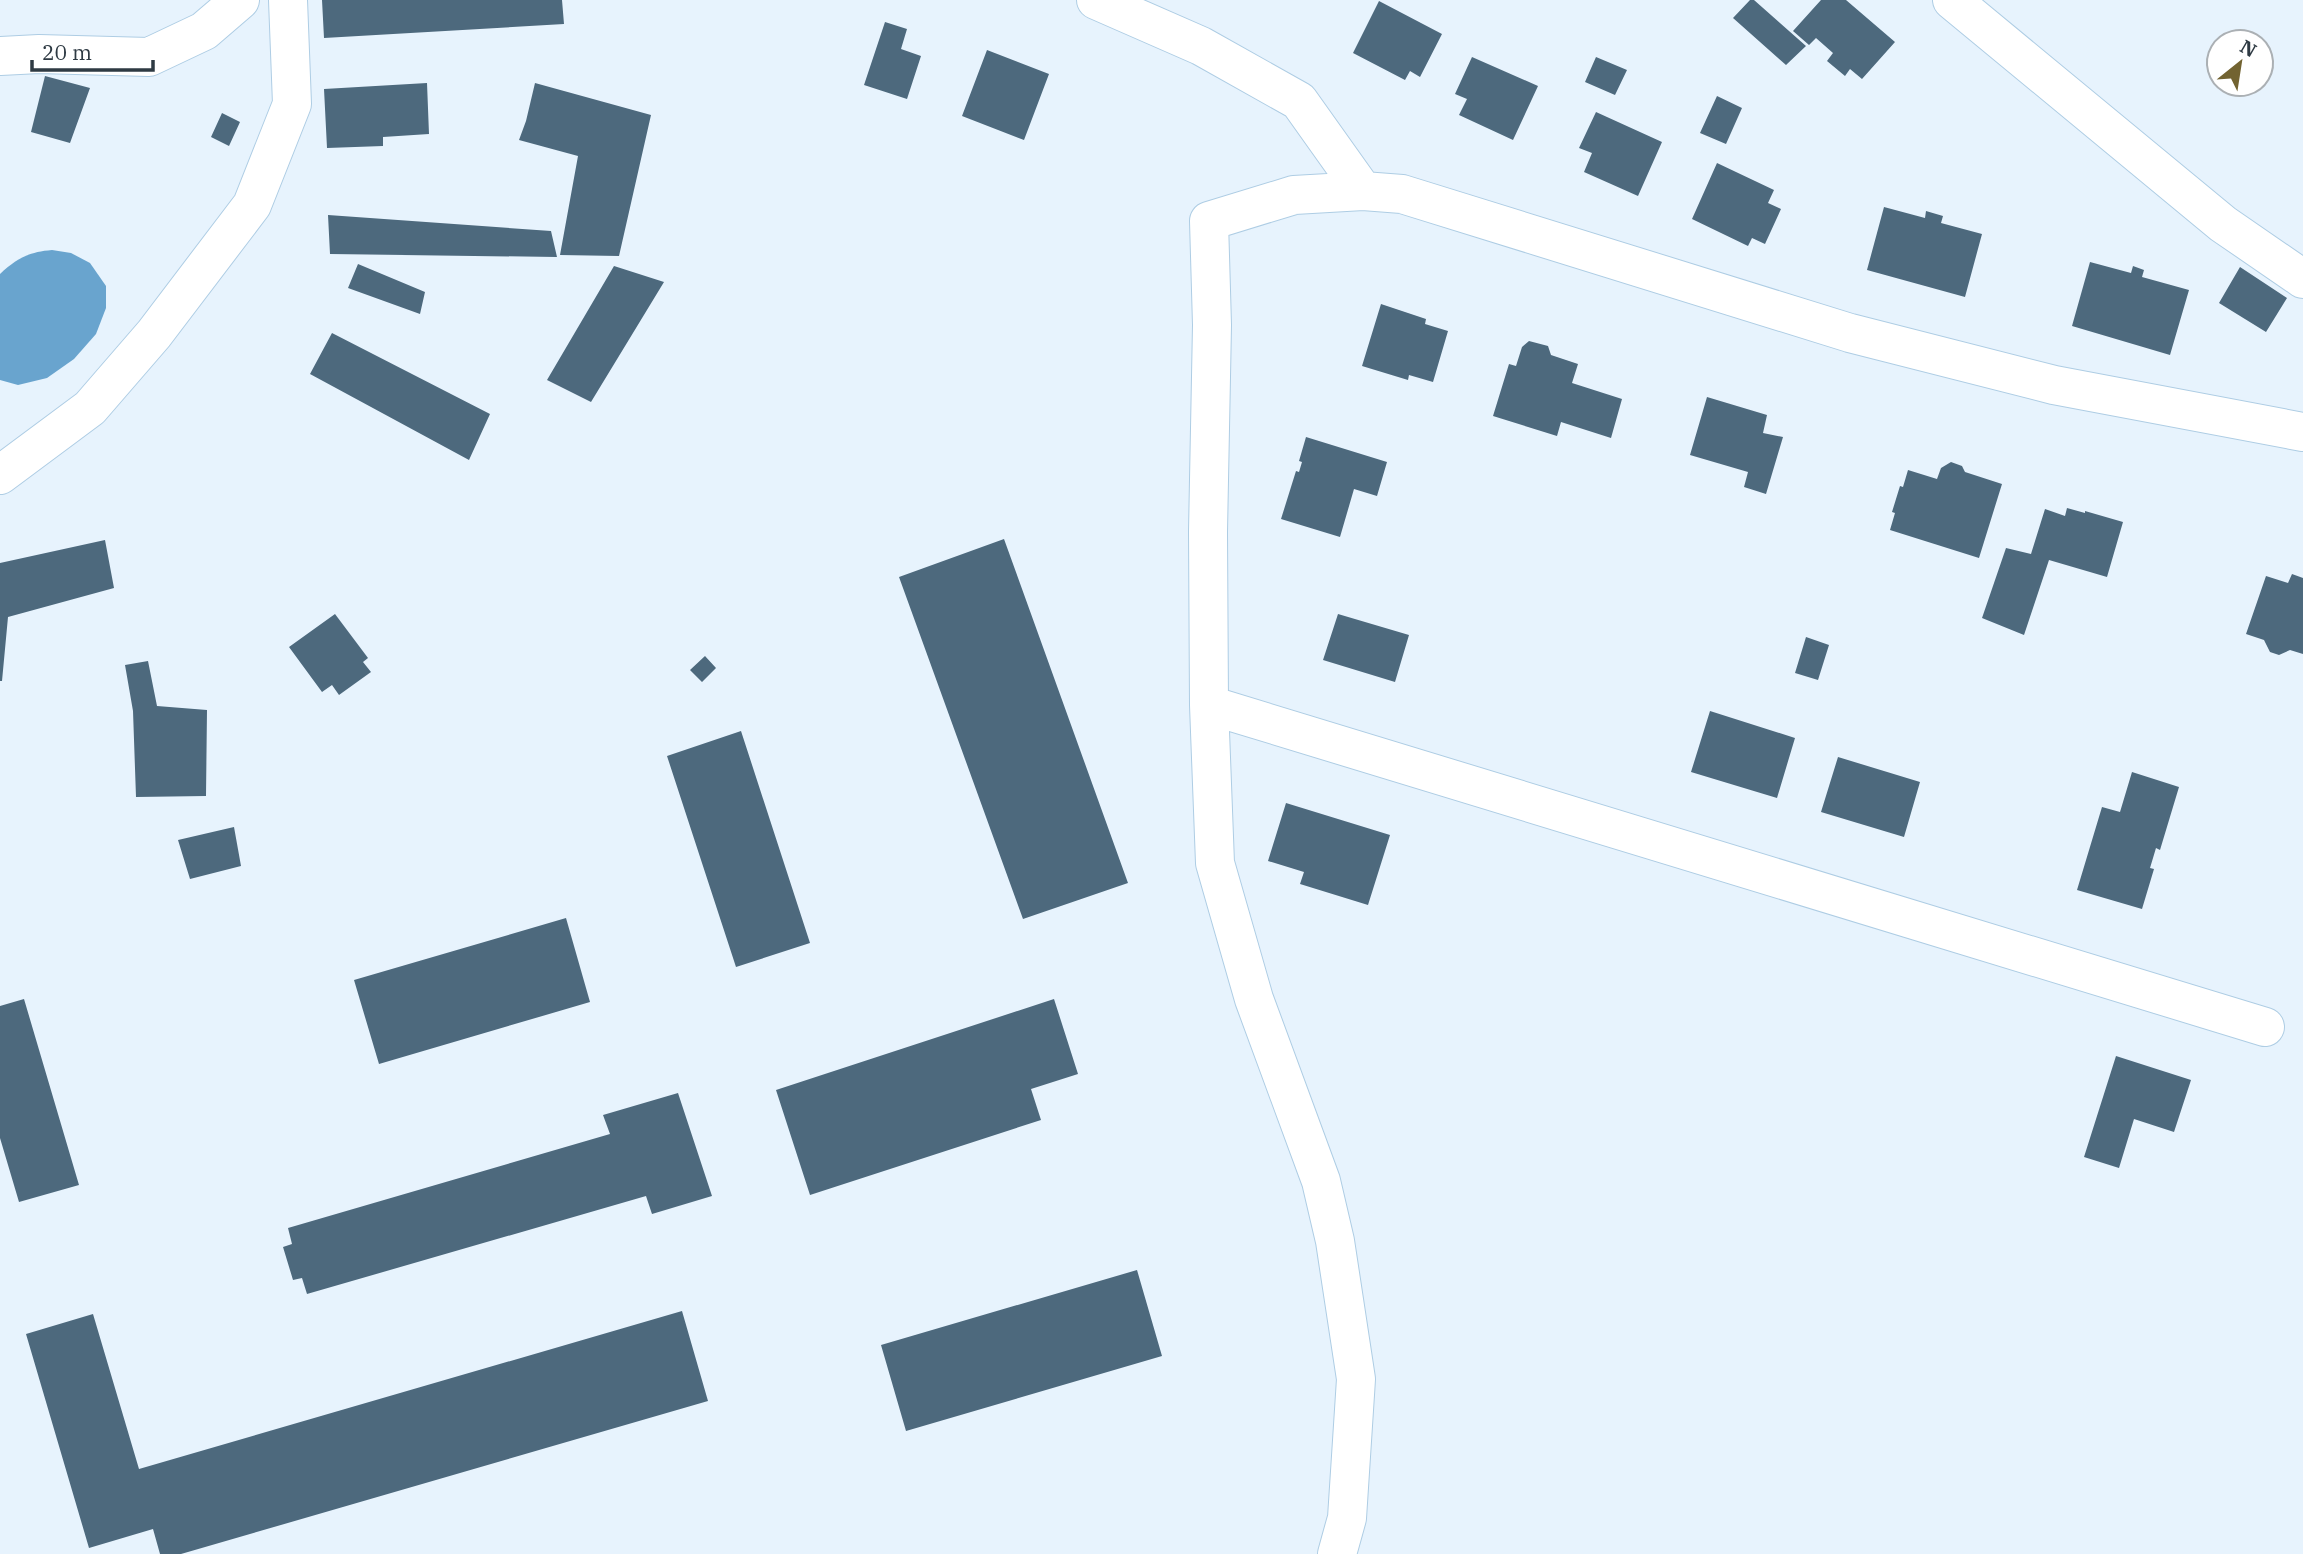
<svg xmlns="http://www.w3.org/2000/svg" width="2303" height="1554" font-family="'IBM Plex Serif',serif">
	<style>
		.water { fill: #69a4ce }
		.building { fill: #4d697d }
		.lines { fill: none; stroke-linecap: round; stroke-linejoin: round }
		.minor-casing { stroke: #aecde4; stroke-width: 40 }
		.tertiary-casing { stroke: #aecde4; stroke-width: 40 }
		.minor { stroke: #fff; stroke-width: 38 }
		.tertiary { stroke: #fff; stroke-width: 38 }
	</style>
	<rect width="100%" height="100%" fill="#e7f3fd"/>
	<path class="water" d="M52 250 71 253 90 263 106 286V308L96 334 74 359 47 378 18 385 0 380V274C17 258 29 252 52 250Z"/>
	<path class="building" d="M322 0H562L564 24 324 38Z
		M1750 0H1754L1806 46 1786 65 1733 18Z
		M1821 0H1846L1895 42 1862 79 1850 69 1845 76 1827 61 1833 53 1816 38 1809 45 1793 31Z
		M1379 1 1442 34 1420 77 1410 71 1405 80 1353 53Z
		M885 22 907 29 901 49 921 56 907 99 864 85Z
		M987 50 1049 74 1024 140 962 116Z
		M1472 57 1538 86 1513 140 1459 115 1467 99 1455 94Z
		M1596 57 1627 70 1615 95 1585 82Z
		M45 76 90 88 70 143 31 132Z
		M427 83 429 134 383 137V146L327 148 324 89Z
		M535 83 651 115 619 256 560 255 578 156 519 140 526 121Z
		M1717 96 1742 108 1726 144 1700 133Z
		M1596 112 1662 142 1638 196 1584 172 1592 153 1579 148Z
		M222 113 240 122 229 146 211 137Z
		M1717 163 1774 190 1768 203 1781 209 1765 244 1752 238 1748 246 1692 219Z
		M1884 207 1925 218 1926 211 1943 216 1941 223 1982 234 1965 297 1867 270Z
		M328 215 551 231 557 257 330 254Z
		M2090 262 2131 273 2133 266 2144 270 2142 277 2189 290 2170 355 2072 326Z
		M358 264 425 292 420 314 348 288Z
		M614 266 664 282 591 402 547 380Z
		M2240 267 2287 298 2266 332 2219 303Z
		M1381 304 1426 319 1425 324 1448 331 1433 382 1409 375 1408 380 1362 366Z
		M332 333 490 414 469 460 310 374Z
		M1529 341 1548 346 1551 355 1578 364 1572 383 1622 399 1611 438 1561 422 1557 436 1493 416 1509 364 1516 366 1522 347Z
		M1707 397 1767 415 1763 433 1783 437 1766 494 1744 487 1748 472 1690 455Z
		M1306 437 1387 462 1377 496 1354 489 1340 537 1281 519 1296 471 1299 472 1302 462 1299 461Z
		M1951 462 1962 466 1965 472 2002 484 1979 558 1890 530 1895 513 1892 512 1900 486 1903 487 1908 470 1937 479 1941 468Z
		M2067 508 2085 513V511L2123 522 2107 577 2049 560 2024 635 1982 618 2006 548 2031 554 2045 509 2065 516Z
		M1004 539 1128 883 1023 919 899 577Z
		M105 540 114 588 8 617 2 681H0V563Z
		M2292 574 2303 578V654L2290 650 2279 655 2270 652 2264 640 2246 634 2266 576 2288 583Z
		M335 614 368 658 363 662 371 672 339 695 332 685 322 692 289 647Z
		M1338 614 1409 635 1395 682 1323 660Z
		M1806 637 1829 645 1818 680 1795 673Z
		M705 656 716 668 702 682 690 670Z
		M148 661 157 706 207 710 206 796 136 797 133 711 125 665Z
		M1710 711 1795 738 1777 798 1691 772Z
		M741 731 810 943 736 967 667 756Z
		M1838 757 1920 782 1904 837 1821 812Z
		M2132 772 2179 787 2160 850 2156 848 2150 868 2154 869 2142 909 2077 890 2102 807 2120 812Z
		M1286 803 1390 835 1368 905 1300 884 1304 872 1268 861Z
		M234 827 241 866 190 879 178 840Z
		M566 918 590 1002 379 1064 354 980Z
		M24 999 79 1185 19 1202 0 1138V1006Z
		M1054 999 1078 1074 1031 1089 1041 1120 810 1195 776 1090Z
		M2116 1056 2191 1080 2174 1132 2134 1119 2119 1168 2084 1157Z
		M678 1093 712 1196 652 1214 646 1196 307 1294 302 1278 293 1280 283 1247 292 1244 288 1228 610 1134 603 1115Z
		M1137 1270 1162 1356 906 1431 881 1345Z
		M682 1311 708 1401 181 1554H160L153 1529 89 1548 26 1334 93 1314 139 1469Z"/>
	<g class="lines">
		<defs>
			<path id="minor" d="M1096 0 1201 46 1299 101 1363 191
				M0 56 39 54 149 57 204 31 240 0
				M0 475 90 408 154 334 252 205 292 104 288 0
				M1209 705 2265 1027
				M1337 1554 1347 1518 1356 1379 1335 1241 1321 1181 1254 999 1215 863 1209 705 1208 532 1212 325 1209 221 1294 195 1363 191 1402 194 1850 333 2054 385 2303 432"/>
			<path id="tertiary" d="M1952 0 2223 224 2303 279"/>
		</defs>
		<use href="#minor" class="minor-casing"/>
		<use href="#tertiary" class="tertiary-casing"/>
		<use href="#minor" class="minor"/>
		<use href="#tertiary" class="tertiary"/>
	</g>
	<g transform="translate(2240 63) rotate(30)"><circle r="33" fill="#ffffff" stroke="#abb0b4" stroke-width="2"/>
	<path d="M0-5L12 26L0 18L-12 26Z" fill="#726331"/>
	<text y="-10" font-size="19" font-weight="bold" text-anchor="middle" fill="#2e3a43">N</text>
	</g>
	<path d="M32 60v10h121v-10" fill="none" stroke="#2e3a43" stroke-width="3.5"/>
	<text x="42" y="60" font-size="21" fill="#2e3a43" stroke="#ffffff" stroke-width="5" paint-order="stroke">20 m</text>
</svg>
